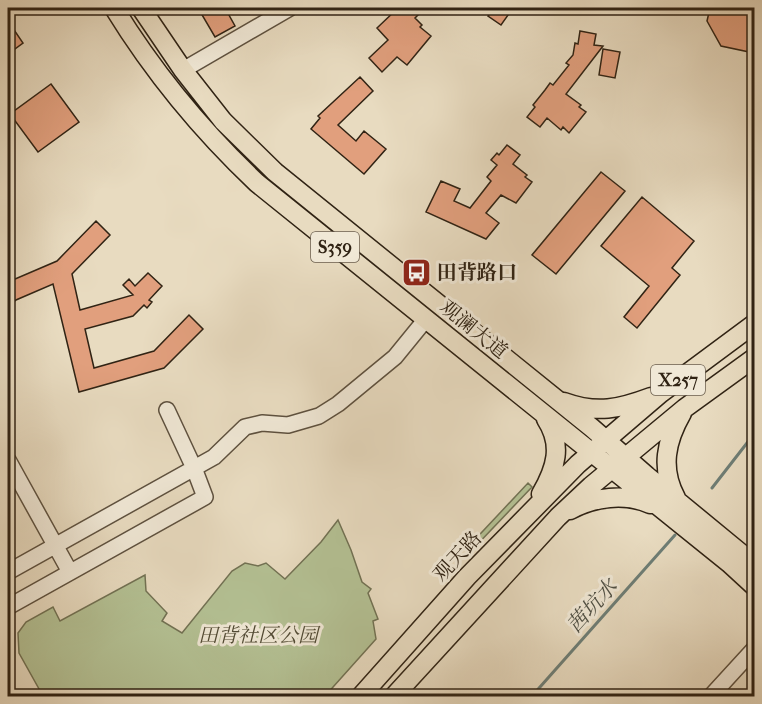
<svg xmlns="http://www.w3.org/2000/svg" width="762" height="704" font-family="'IM FELL French Canon','Noto Serif SC',serif">
	<style>
		.green { fill: #b4c194; stroke: #727254; stroke-width: 1.5 }
		.lines { fill: none; stroke-linecap: round; stroke-linejoin: round }
		.stream { stroke: #6e7e76; stroke-width: 3 }
		.building { fill: #e19f7d; stroke: #302314; stroke-width: 1.5 }
		.minor-casing { stroke: #5e513f; stroke-width: 18 }
		.major-casing { stroke: #302314; stroke-width: 21 }
		.minor { stroke: #f0e8d6; stroke-width: 15 }
		.major { stroke: #e8dbc0; stroke-width: 18 }
		.labels { text-anchor: middle; stroke-width: 6; stroke-linejoin: round; paint-order: stroke }
		.shield { fill: #f0e8d6; stroke: #6a5e4e; stroke-width: 1.5 }
		.shield-label { font-size: 18px; font-weight: bold; fill: #302314 }
		.poi-label { font-size: 20px; font-weight: bold; fill: #302314; stroke: #f0e8d6; text-anchor: start }
		.street-label { font-size: 20px; fill: #302314; stroke: #f0e8d6 }
		.park-label { font-size: 20px; font-style: italic; fill: #514a34; stroke: #f0e8d6 }
		.water-label { font-size: 21px; font-style: italic; fill: #4f5045; stroke: #f0e8d6 }
	</style>
	<rect width="100%" height="100%" fill="#e8dbc0"/>
	<filter id="stains"><feTurbulence type="fractalNoise" baseFrequency=".00333" numOctaves="4"/><feColorMatrix values="0 0 0 0 .2 0 0 0 0 .09 0 0 0 0 .02 0 0 0 .5 -.17"/></filter>
	<radialGradient id="worn" r=".72"><stop offset=".6" stop-color="#630" stop-opacity="0"/><stop offset="1" stop-color="#630" stop-opacity=".3"/></radialGradient>
	<path class="green" d="M528 483 532 487 472 550 468 547Z
		M338 520 351 550 362 582 371 589 368 593 378 619 373 621 376 639 325 696H43L19 653 18 633 26 622 53 607 60 621 145 575 146 591 167 613 162 621 182 633 232 571 245 563 258 566 266 563 285 579 321 542Z"/>
	<g class="lines">
		<path class="stream" d="M712 488 754 434
			M532 696 675 535"/>
	</g>
	<path class="building" d="M198 8H225L235 26 215 37Z
		M398 8H411L418 15 415 18 422 25 420 27 431 36 407 65 397 57 382 72 369 58 388 40 377 28Z
		M494 8H513L501 25 488 16Z
		M710 8H754V53L721 46 707 21Z
		M8 21 23 43 8 54Z
		M580 31 596 34 594 45 603 46 566 94 581 105 579 107 586 112 569 133 563 127 561 130 547 118 540 127 527 117 535 107 533 105 545 90 550 83 553 85 569 65 566 63 573 55 575 43 578 44Z
		M603 49 620 52 615 78 599 75Z
		M360 77 373 91 338 125 356 141 364 131 386 149 364 174 311 129 320 118 318 116Z
		M51 84 79 122 38 152 10 114Z
		M507 145 520 155 513 164 527 175 525 177 532 182 516 203 501 195 486 213 499 223 486 239 426 212 441 181 460 189 454 201 470 208 491 181 487 177 497 165 491 160 497 153 499 155Z
		M601 172 625 191 556 274 532 255Z
		M642 197 694 241 672 268 680 275 637 328 624 317 649 286 601 246Z
		M96 221 110 235 72 274 80 310 133 295 123 285 129 279 135 286 148 273 162 286 149 300 152 302 147 308 144 305 133 316 85 329 94 368 154 351 189 315 203 329 164 368 79 392 53 284 16 300 8 307V282L57 261Z"/>
	<g class="lines">
		<defs>
			<path id="minor" d="M183 70 290 8
				M8 460 70 572
				M8 572 214 457 245 427 262 423 288 425 319 416 338 404 395 357 426 319
				M8 607 205 497 194 468 167 410
				M711 696 754 649"/>
			<path id="major" d="M114 8C154 73 202 131 257 183L729 563 754 586
				M141 8 183 70 223 121 275 172 592 428 647 476 754 564
				M564 402C597 414 619 409 651 397
				M541 494C556 468 563 445 546 419
				M676 498C660 468 666 441 682 413
				M570 510C594 497 625 493 650 504
				M361 696 467 577 578 464 661 393 754 324
				M394 696 558 517 591 486 685 408 754 358"/>
		</defs>
		<use href="#minor" class="minor-casing"/>
		<use href="#major" class="major-casing"/>
		<use href="#minor" class="minor"/>
		<use href="#major" class="major"/>
	</g>
	<defs>
		<symbol id="bus-square" viewBox="-11 -11 22 22"><rect x="-9" y="-9" width="18" height="18" rx="4" fill="#8f2418" stroke="#f0e8d6"/><path d="M-5-6H5V4H4V6H2V4H-2V6H-4V4H-5ZM-3.5-4V0h7V-4ZM-3.5 1.2v1.5H-2V1.2ZM2 1.2v1.5H3.5V1.2Z" fill="#fff"/></symbol>
	</defs>
	<g fill-rule="evenodd">
		<use href="#bus-square" x="400" y="256" width="33" height="33"/>
	</g>
	<g class="labels">
		<g class="shield">
			<rect x="311" y="232" width="48" height="30" rx="4.5"/>
			<rect x="651" y="365" width="54" height="30" rx="4.5"/>
		</g>
		<g class="shield-label">
			<text x="335" y="253">S359</text>
			<text x="678" y="386">X257</text>
		</g>
		<g class="poi-label">
			<text x="437" y="279">田背路口</text>
		</g>
		<g class="street-label">
			<text transform="translate(474 329) rotate(39)" y="7">观澜大道</text>
			<text transform="translate(457 556) rotate(-47)" y="7">观天路</text>
		</g>
		<g class="park-label">
			<text x="258" y="642">田背社区公园</text>
		</g>
		<g class="water-label">
			<text transform="translate(592 606) rotate(-48)" y="7">茜坑水</text>
		</g>
	</g>
	<rect width="762" height="704" fill="none" stroke="#e8dbc0" stroke-width="30"/>
	<rect x="9" y="9" width="744" height="686" fill="none" stroke="#302314" stroke-width="3"/>
	<rect x="15" y="15" width="732" height="674" fill="none" stroke="#302314" stroke-width="1.5"/>
	<rect width="100%" height="100%" filter="url(#stains)"/>
	<rect width="100%" height="100%" fill="url(#worn)"/>
</svg>
